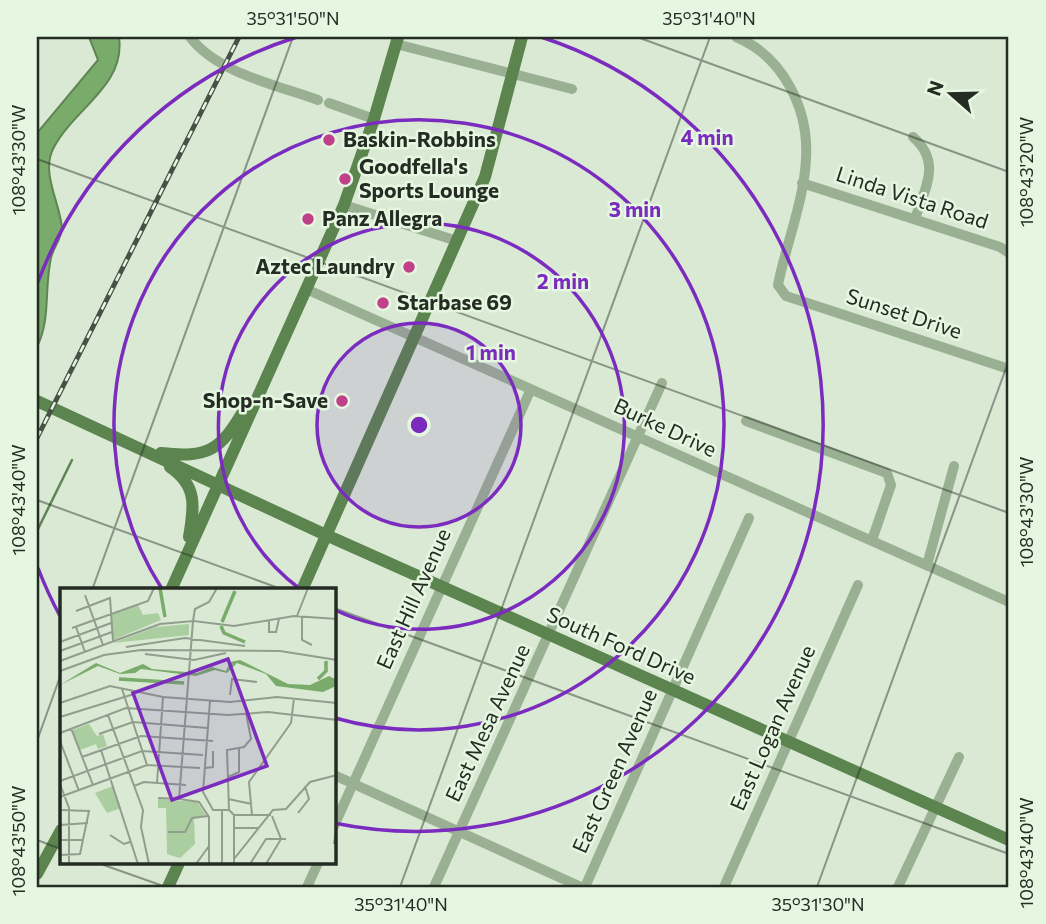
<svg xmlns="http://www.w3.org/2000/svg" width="1046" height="924" font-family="Commissioner,sans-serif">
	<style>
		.water { fill: #79ab6a; stroke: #608555; stroke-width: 2 }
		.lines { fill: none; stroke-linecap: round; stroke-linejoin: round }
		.stream { stroke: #608555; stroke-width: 2.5 }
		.minor { stroke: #9ab093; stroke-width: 10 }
		.major { stroke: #5b844f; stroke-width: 12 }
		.rail-casing { stroke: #485145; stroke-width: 5 }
		.rail { stroke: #e6f7e1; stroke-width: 2.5; stroke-dasharray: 8; stroke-linecap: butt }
		.ticks { fill: none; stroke: #252c23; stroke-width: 2; stroke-opacity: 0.45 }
		.ring { fill: none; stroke: #7b2cbf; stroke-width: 3.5 }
		.poi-dot { fill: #c0408a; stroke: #e6f7e1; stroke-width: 2.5 }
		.labels { text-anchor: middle; stroke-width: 5; stroke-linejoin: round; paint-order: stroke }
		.poi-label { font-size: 21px; font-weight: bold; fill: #252c23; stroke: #e6f7e1; text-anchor: start }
		.street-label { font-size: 21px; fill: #252c23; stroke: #e6f7e1 }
		.inset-river { fill: none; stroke: #79ab6a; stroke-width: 3.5 }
		.inset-road { fill: none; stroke: #919d8d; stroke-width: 2 }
		.view { fill: #7b2cbf; fill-opacity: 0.15; stroke: #7b2cbf; stroke-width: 3.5 }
		.inset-edge { fill: none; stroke: #252c23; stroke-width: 3.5 }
		.centre { fill: #7b2cbf; stroke: #e6f7e1; stroke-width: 3.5 }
		.ring-label { font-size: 21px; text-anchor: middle; font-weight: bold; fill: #7b2cbf; stroke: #e6f7e1; stroke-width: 5; stroke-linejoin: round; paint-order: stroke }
		.neatline { fill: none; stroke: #252c23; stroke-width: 2.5 }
		.ticks-label { font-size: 18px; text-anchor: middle; fill: #252c23 }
	</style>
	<rect width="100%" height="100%" fill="#d9e9d4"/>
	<path class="water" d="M89 37H119C126 86 73 109 53 149 41 173 60 203 62 228 62 238 53 248 51 258 44 289 51 319 37 347V133L98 60Z"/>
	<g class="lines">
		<path class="stream" d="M37 531 72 460"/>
		<path class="minor" d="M190 37C217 73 277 85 318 100
			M736 37C783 56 809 109 806 159 804 201 786 244 778 285L786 296 1009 369
			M396 44 572 89
			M329 103 374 119
			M913 137C942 162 925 188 915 219
			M802 183 1000 247 1009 253
			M344 205 457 241
			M306 289 1009 602
			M746 421 887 473 891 485 872 540
			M927 565 954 466
			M334 775 581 887
			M334 826 531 389
			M307 887 318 863
			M434 887 662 383
			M585 887 749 518
			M724 887 858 585
			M898 887 959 757"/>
		<path class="major" d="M37 401 326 535 1009 840
			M161 453C208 458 220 451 244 410
			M170 467C198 486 194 507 189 537
			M171 590 344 205 374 119 398 37
			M302 590 485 177 522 37
			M37 874 61 830
			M168 887 179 863"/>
		<defs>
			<path id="rail" d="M37 438 239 37"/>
		</defs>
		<use href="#rail" class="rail-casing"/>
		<use href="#rail" class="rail"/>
	</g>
	<path class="ticks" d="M637 37 1009 172M37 159 1009 513M37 500 284 590M92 590 293 37M334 608 1009 854M37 741 61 674M37 840 61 849M98 863 166 887M400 887 710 37M817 887 1009 360"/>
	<circle cx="419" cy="425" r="102" fill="#7b2cbf" fill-opacity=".12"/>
	<g class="ring">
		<circle cx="419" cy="425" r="102"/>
		<path d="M300 589A203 203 0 1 1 335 610"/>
		<path d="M162 589A305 305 0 1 1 335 718"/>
		<path d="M60 616A407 407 0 0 1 38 568M38 282A407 407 0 0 1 297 37M541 37A407 407 0 0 1 334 823"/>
	</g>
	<g class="poi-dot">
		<circle cx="329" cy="140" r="7"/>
		<circle cx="345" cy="179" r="7"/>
		<circle cx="308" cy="219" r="7"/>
		<circle cx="409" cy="267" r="7"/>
		<circle cx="383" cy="303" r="7"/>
		<circle cx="342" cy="401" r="7"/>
	</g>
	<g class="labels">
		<g class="poi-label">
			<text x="343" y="147">Baskin-Robbins</text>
			<text x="359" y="174">Goodfella's<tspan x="359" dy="24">Sports Lounge</tspan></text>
			<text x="322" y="226">Panz Allegra</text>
			<text x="395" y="274" text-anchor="end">Aztec Laundry</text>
			<text x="397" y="310">Starbase 69</text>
			<text x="328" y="408" text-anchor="end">Shop-n-Save</text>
		</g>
		<g class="street-label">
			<text transform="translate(912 198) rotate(18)" y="7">Linda Vista Road</text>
			<text transform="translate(904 314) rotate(18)" y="7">Sunset Drive</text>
			<text transform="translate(665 428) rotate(25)" y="7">Burke Drive</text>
			<text transform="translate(414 599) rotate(-66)" y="7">East Hill Avenue</text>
			<text transform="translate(621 646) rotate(24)" y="7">South Ford Drive</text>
			<text transform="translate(488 723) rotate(-65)" y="7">East Mesa Avenue</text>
			<text transform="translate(773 728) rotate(-66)" y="7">East Logan Avenue</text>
			<text transform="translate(615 771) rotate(-66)" y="7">East Green Avenue</text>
		</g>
	</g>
	<g transform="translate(60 588)">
		<rect width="276" height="276" fill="#d9e9d4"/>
		<path d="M78 17 83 27 98 25 101 32 53 52 51 27ZM129 36V47L53 55 96 39ZM29 136 37 148 43 146 47 158 38 161 36 156 20 162 12 142ZM53 198 61 220 47 225 35 205ZM98 211 137 214 146 227 134 231 135 256 120 270 107 266 106 220H98Z" fill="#aace9f"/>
		<path d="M180 72 228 96 250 97 269 88 277 92 276 98 263 104 216 98 206 86 177 75 167 85 155 82 136 88 81 81 75 85 60 86 38 78 0 97 36 75 60 85 83 76 92 81 137 85 152 79 166 83 170 74Z" fill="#79ab6a"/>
		<path class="inset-river" d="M100 0 105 29M162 34 175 3M161 38 164 45 185 54M59 91 124 95M258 91 266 83V73"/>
		<path class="inset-road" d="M157 0 149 14 135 21 133 33 174 38 234 28 277 31M25 7 43 57M16 23 50 10 53 53M237 28 248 0M242 28V52L252 57M209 32V44H216L219 31M16 39 25 64M12 40 88 13 94 0M0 54 51 35M66 59 125 50 185 58M0 63 52 44M85 66 134 72 166 65M0 73 100 36 133 33 119 211 139 214 149 229V276M0 83 44 67 81 62 220 63 277 72M62 101 87 177M170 107 172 91 197 94M150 113 143 204 153 222H169L174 227V276M0 115 50 98 103 109 170 114 217 109 277 115M48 127 83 222 81 239 89 276M0 129 74 106M11 140 33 197M0 145 66 120 168 127 208 124 277 132M39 146 73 134 148 140M0 153 19 203M41 162 78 276M22 169 81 148 153 153M145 180 153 179V163M168 189 179 184V160M0 193 82 163 143 167M97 195 103 109M0 196 9 220V276M74 198 84 194 126 197M0 209 87 177 140 180M98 210 119 211M168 211 192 216M0 222 29 223 20 266 0 267M169 222 167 162 184 159 191 151 186 125M238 225 249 211 245 198M174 227H211M192 227 189 194 231 135 234 110M0 237 28 235M175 240H198M108 244H125L132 230 148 228M50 247 64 256 70 254M0 252H23M274 256 277 232M174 271 213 222 226 221 250 194 277 187M136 276 149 258M162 276V222M190 276 206 251H226M206 276 221 251 212 228"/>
		<path class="view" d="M168 71 207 178 112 212 73 105Z"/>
		<rect width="276" height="276" class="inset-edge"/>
	</g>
	<circle cx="419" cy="425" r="10" class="centre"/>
	<g class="ring-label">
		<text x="707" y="145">4 min</text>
		<text x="635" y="217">3 min</text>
		<text x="563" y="289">2 min</text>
		<text x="491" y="360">1 min</text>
	</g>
	<rect width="1046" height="924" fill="none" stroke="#e6f7e1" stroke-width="77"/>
	<g transform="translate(951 94) rotate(290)" stroke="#e6f7e1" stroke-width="5" paint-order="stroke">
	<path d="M0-5L12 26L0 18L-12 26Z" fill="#252c23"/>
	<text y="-10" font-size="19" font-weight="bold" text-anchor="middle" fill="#252c23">N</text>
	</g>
	<rect x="38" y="38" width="969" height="848" class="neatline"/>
	<g class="ticks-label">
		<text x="293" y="25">35°31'50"N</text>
		<text x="709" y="25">35°31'40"N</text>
		<text transform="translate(19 160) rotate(-90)" y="6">108°43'30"W</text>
		<text transform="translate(1027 172) rotate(-90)" y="6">108°43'20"W</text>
		<text transform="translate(19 500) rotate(-90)" y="6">108°43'40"W</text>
		<text transform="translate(1027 512) rotate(-90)" y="6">108°43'30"W</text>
		<text transform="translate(19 841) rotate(-90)" y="6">108°43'50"W</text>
		<text transform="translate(1027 853) rotate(-90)" y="6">108°43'40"W</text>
		<text x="401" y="911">35°31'40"N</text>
		<text x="818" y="911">35°31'30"N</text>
	</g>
</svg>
